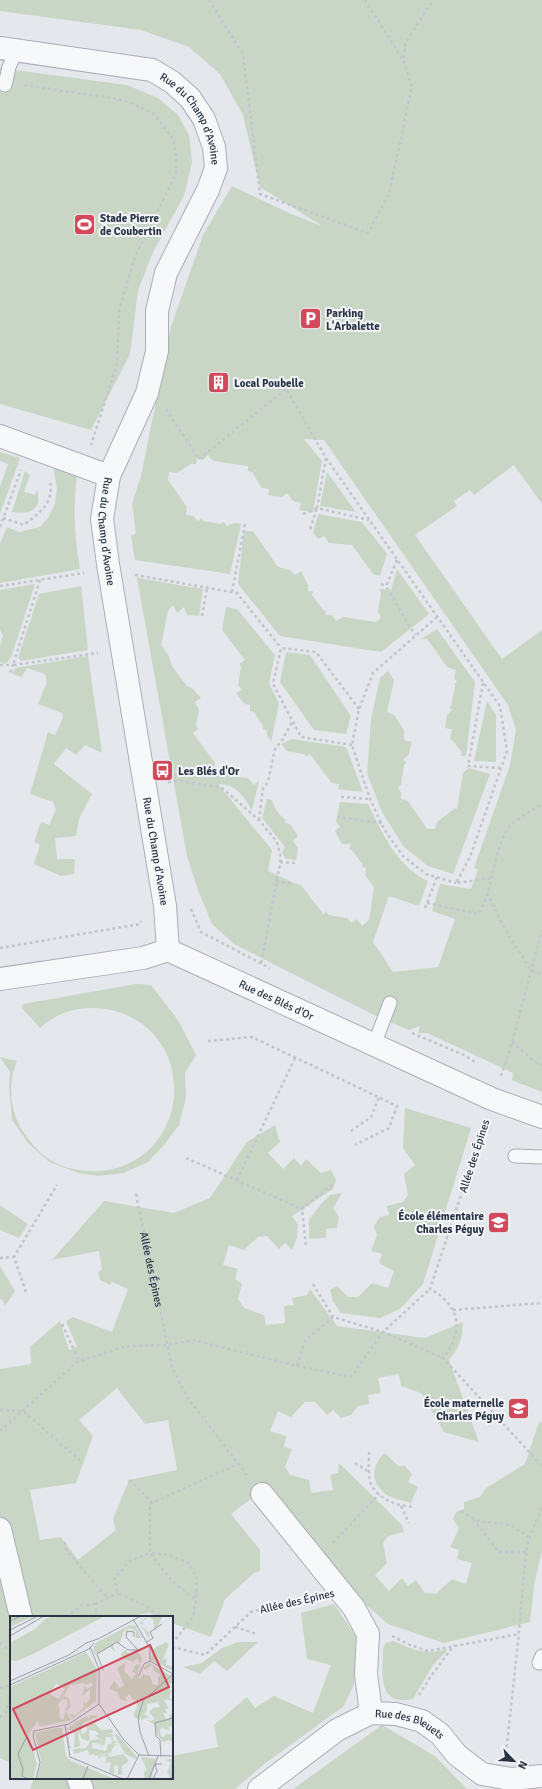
<svg xmlns="http://www.w3.org/2000/svg" width="542" height="1789" font-family="Signika,sans-serif">
	<style>
		.green { fill: #c9d6c5; fill-rule: evenodd }
		.lines { fill: none; stroke-linecap: round; stroke-linejoin: round }
		.lane-casing { stroke: #a9aeb7; stroke-width: 15 }
		.street-casing { stroke: #a9aeb7; stroke-width: 24 }
		.path { stroke: #c2c5cb; stroke-width: 2.5; stroke-dasharray: 3 3; stroke-linecap: butt }
		.lane { stroke: #f7f8fa; stroke-width: 13 }
		.street { stroke: #f7f8fa; stroke-width: 22 }
		.labels { text-anchor: middle; stroke-width: 4; stroke-linejoin: round; paint-order: stroke }
		.street-label { font-size: 11px; fill: #2b3445; stroke: #f4f6f9 }
		.poi-label { font-size: 11px; font-weight: bold; fill: #2b3445; stroke: #f4f6f9; text-anchor: start }
		.inset-road { fill: none; stroke: #9a9fa9; stroke-width: 1 }
		.view { fill: #d1495b; fill-opacity: 0.15; stroke: #d1495b; stroke-width: 2 }
		.inset-edge { fill: none; stroke: #2b3445; stroke-width: 2 }
	</style>
	<rect width="100%" height="100%" fill="#e4e7ec"/>
	<path class="green" d="M0 0H542V504L514 465 474 495 470 490 454 501 457 506 415 535 502 659 542 630V1092L512 1080 513 1073 427 1033H418L420 1026 409 1030 380 1018 234 944 212 924 198 890 187 856 137 578 203 589 199 616 187 615 184 607 177 613 173 605 168 611 161 645 169 656 172 666 187 686 192 688 201 698 195 702 199 710 196 725 198 729 193 733 215 763 214 769 221 772 223 776 228 773 230 776 248 778 254 785 259 781 252 810C242 795 238 785 218 784L272 850 268 871 294 883 301 885 323 914 326 912 329 915 347 918 352 923 357 919 362 926 369 920 374 887 365 875 366 868 362 867 363 865 352 850H349L351 844H342L335 831 340 827 336 821 340 802 368 804C382 832 397 867 428 881L419 906 389 896 373 942 393 972 438 967 455 919 432 911 440 884 471 889 478 870 474 868 510 765 516 730 508 705 324 440 304 439 322 461 313 512 299 510 301 503 293 501 287 493 282 497 268 495 269 489 262 488 252 472 248 471V466L213 461 208 455 203 460 197 458 196 464H191L177 473 169 472 168 480 187 507 186 515 193 516 198 521 202 518 203 521 221 524 224 522 227 526 234 523 241 524 230 574 135 560 131 536 136 533 132 504 141 476 171 327 203 235 232 186 289 213 322 226 260 187 243 115 220 74 189 47 141 30 0 11Z
		M0 68 127 85 158 98 178 115 189 135 192 162 184 196 153 252 138 291 130 354 91 430 0 404Z
		M0 452 20 458 0 514V487L8 464 0 461Z
		M53 465 77 474C73 506 74 537 80 569L0 583V544L7 527 19 532 40 527 48 518 55 504 57 488Z
		M25 471 30 475 24 492 35 495 37 490C43 510 29 515 12 512Z
		M327 472 356 512 320 506Z
		M318 514 362 522 387 554 380 576 373 574 352 545 329 543 324 536 318 539 313 533Z
		M244 531H253L278 567 290 570 295 575 301 571 308 585V591H313L312 595 323 610 326 611 325 615H332L336 621 343 617 376 622 381 618 378 611 381 593 379 589 391 590 397 569 429 614 381 652 280 636 238 584Z
		M35 584 11 658 5 664 0 662V646L3 635 0 630V590Z
		M81 586 88 650 21 661 18 658 39 594Z
		M226 607 237 609 275 655 269 683 279 704 271 742 267 735V731L263 729V726L254 712 250 711V705L245 704 236 693 242 690 238 685 241 666 239 664 245 660 222 630Z
		M437 629 475 682 466 756H461L462 752 450 738 452 729 445 728 447 715 452 710 449 707 451 706 455 686 454 684 457 682 454 678 456 670 447 667 427 639H421Z
		M286 652 310 655 351 716 346 734 314 730 280 682Z
		M88 656 102 753 85 745 76 755 66 748 54 764 92 794 79 819 76 836 55 838 57 859H75L74 874 61 876 34 864 40 845 34 842 41 822 49 825 56 810 53 802 30 794 48 732 55 735 63 718 62 713 38 704 47 682 45 674 27 668 22 677 12 674 15 668Z
		M388 671 394 680 387 712 394 715 404 730V740L412 742 408 756 403 759 406 762 404 765 401 783 402 784 398 787 401 793V799L408 801 427 829H435L437 822 453 810V808L457 809 463 773 469 768 490 774 453 874 428 866 404 847 382 812 367 774 371 719 380 678Z
		M487 701 496 715V762L474 761Z
		M292 739 346 747 363 792 338 789 339 784 332 783 310 754 306 757 304 754 287 751 281 744Z
		M267 799 272 800C273 806 280 817 285 819V823L290 824 298 836 293 841 298 848 296 860 286 859 282 853 285 847 262 818Z
		M136 984 151 985 178 1020 196 1055 185 1073 186 1098 179 1125 164 1145 148 1162 123 1173 98 1176 79 1173 49 1162 28 1143 12 1120 9 1086 10 1072 0 1057 17 1061C7 1084 10 1113 24 1133 32 1144 40 1154 52 1161 62 1167 75 1170 87 1171 137 1175 177 1135 174 1085 173 1067 167 1050 155 1036 127 1003 72 998 40 1028L22 1008 23 1004Z
		M405 1108 471 1128 423 1284 400 1309 380 1318 341 1313 333 1301 330 1290 337 1286 348 1297H358L372 1283 388 1288 394 1271 379 1263 382 1254 371 1251 377 1235 374 1226 380 1217 389 1215 387 1206 403 1202 408 1195 404 1174 415 1165 403 1148Z
		M275 1125 280 1142 268 1153 283 1169 294 1158 301 1166 306 1159 321 1173 331 1170 336 1179 333 1189 292 1216 298 1224 297 1238 292 1250 285 1243 279 1249 267 1236 258 1237 244 1250 229 1245 223 1265 238 1269 235 1279 242 1284 238 1299 244 1308 264 1315 266 1325 285 1323 284 1306 294 1305 292 1298 307 1295 310 1289 337 1326 425 1338 463 1322C462 1339 460 1347 449 1360L479 1442 444 1432 421 1393 401 1386 399 1374 378 1378 381 1393 368 1395 369 1404 358 1406 351 1415 341 1418 333 1410 327 1415 315 1402H305L291 1417 278 1411 270 1431 286 1436 284 1447 292 1449 285 1467 290 1475 309 1480 311 1493 333 1490 330 1475 338 1473 339 1463 402 1525 404 1532 388 1536 383 1543 387 1563 375 1575 389 1591 402 1578 408 1586 416 1580 425 1593 436 1594 452 1579 466 1584 472 1563 457 1559 459 1550 450 1547 459 1528 453 1519 456 1512 464 1509V1502L480 1497 486 1488 525 1464 539 1422 542 1423V1551L535 1580 530 1622 444 1643 388 1624 340 1582 265 1488 231 1514 260 1550V1571L254 1573 225 1599 211 1637 172 1623V1617H158L149 1613 121 1617H11V1763L0 1758V1369L31 1364 30 1347 60 1321 69 1350 77 1347 66 1321 73 1317 112 1332 128 1289 112 1282 110 1285 100 1280 98 1272 102 1269 99 1251 52 1260 104 1201 174 1213 210 1198 247 1142ZM117 1388 145 1424 168 1420 177 1470 129 1480 113 1519 116 1530 78 1560 61 1537 40 1540 30 1490 76 1483 93 1436 79 1420Z
		M342 1193 333 1208 339 1217 337 1228 326 1229V1238L309 1239V1220L320 1205 330 1195Z
		M0 1205 28 1224 19 1238 0 1230Z
		M0 1266 15 1291 5 1306 3 1300 0 1299Z
		M385 1453 398 1466H405L412 1474 408 1482 418 1487 411 1503C403 1500 393 1499 387 1495 370 1484 371 1464 385 1453Z
		M334 1604 356 1637 354 1684 344 1706 263 1765 235 1789H30L34 1778H172V1756L218 1747 214 1725 247 1697 255 1708 274 1696 313 1713 331 1665 307 1659 301 1613Z
		M393 1641C413 1649 424 1656 446 1649V1652L433 1665 413 1699C376 1706 383 1673 383 1648L386 1643Z
		M238 1642H258L227 1671 214 1661 200 1674 183 1667 202 1663 222 1648Z
		M382 1725 435 1756 467 1789H293Z"/>
	<g class="lines">
		<defs>
			<path id="lane" d="M5 85 9 67 16 51
				M374 1045 390 1003
				M515 1156 542 1157
				M539 1663 542 1656"/>
			<g id="street">
				<path id="s2" d="M0 48 152 70 172 82 190 98 204 119 214 147 216 168 208 190 166 273 157 311V351L147 393 109 476 102 519 108 564 165 906 168 950"/>
				<path d="M0 436 109 476"/>
				<path id="s3" d="M0 979 143 958 168 950 492 1099 542 1117"/>
				<path d="M262 1494 354 1608 368 1634 366 1674 371 1713"/>
				<path d="M0 1529 21 1617"/>
				<path d="M78 1778 82 1789"/>
				<path id="s4" d="M259 1789 337 1730 371 1713 396 1714 422 1721 440 1734 457 1755 482 1774 511 1779 542 1776"/>
			</g>
		</defs>
		<use href="#lane" class="lane-casing"/>
		<use href="#street" class="street-casing"/>
		<g class="path">
			<path d="M209 0 243 54 260 194 368 233 389 194 412 86 403 60 406 42 433 0"/>
			<path d="M365 0 403 60"/>
			<path d="M24 85 118 99 134 104 154 114 165 128 174 140 176 156V174L136 254 124 292 119 312 117 364 91 445"/>
			<path d="M281 380 326 458 500 706 507 751 470 857 456 883 492 878"/>
			<path d="M166 409 199 459 286 389"/>
			<path d="M326 458 317 508 369 520"/>
			<path d="M303 514 316 509"/>
			<path d="M3 518 24 525C40 512 54 504 50 481"/>
			<path d="M0 527 21 470"/>
			<path d="M310 529 317 508"/>
			<path d="M397 560 386 586 415 635"/>
			<path d="M135 575 237 593 281 648"/>
			<path d="M40 580 13 665 98 653"/>
			<path d="M381 584 386 586"/>
			<path d="M0 586 84 573"/>
			<path d="M232 592 245 524"/>
			<path d="M202 616 207 588"/>
			<path d="M437 617 373 673 359 709 352 745 370 799 384 829 403 856 426 874 456 883"/>
			<path d="M0 665H13L10 673"/>
			<path d="M483 683 468 766 501 768"/>
			<path d="M352 745 301 737 273 684 281 648 316 652 359 709"/>
			<path d="M168 782 181 781 222 788 259 820 277 842 281 858 261 964"/>
			<path d="M341 797 370 799"/>
			<path d="M337 817 382 823"/>
			<path d="M259 820 263 788 268 782 275 749 281 742 292 722"/>
			<path d="M280 862 295 863"/>
			<path d="M276 881 294 884"/>
			<path d="M487 893 504 928 531 970 542 975"/>
			<path d="M427 903 478 914C494 889 492 855 507 830 512 821 533 810 542 804"/>
			<path d="M425 908 437 877"/>
			<path d="M191 909 201 932 270 968"/>
			<path d="M0 948 140 924 141 921"/>
			<path d="M412 1033 464 1055 475 1062"/>
			<path d="M208 1041 252 1037 397 1106 389 1128 355 1145"/>
			<path d="M512 1042 537 1064 542 1065"/>
			<path d="M501 1076 512 1042 542 930"/>
			<path d="M485 1122 430 1289C435 1292 441 1295 445 1300 463 1317 458 1341 443 1358L542 1466"/>
			<path d="M351 1131 371 1117 379 1097"/>
			<path d="M186 1158 302 1209"/>
			<path d="M237 1180 295 1058"/>
			<path id="s1" d="M136 1194 172 1367 187 1397 247 1475"/>
			<path d="M306 1245 302 1209 335 1182"/>
			<path d="M0 1258 14 1257"/>
			<path d="M313 1284 333 1317"/>
			<path d="M26 1292 14 1257 57 1185"/>
			<path d="M453 1310 542 1303"/>
			<path d="M62 1324 79 1361"/>
			<path d="M297 1366 351 1377 383 1332 430 1289"/>
			<path d="M0 1410 23 1411 83 1463"/>
			<path d="M0 1431 77 1362 126 1346 168 1345 193 1340 297 1366 305 1341 333 1317 383 1332 443 1358"/>
			<path d="M369 1452C369 1460 368 1477 371 1484 379 1500 397 1506 414 1507"/>
			<path d="M355 1463 369 1472"/>
			<path d="M129 1480 152 1502"/>
			<path d="M401 1506 409 1523"/>
			<path d="M461 1511 478 1521 511 1525 530 1538"/>
			<path d="M473 1519 499 1552H527"/>
			<path d="M65 1542V1548L107 1598"/>
			<path d="M333 1543 379 1494"/>
			<path d="M66 1617 81 1606 96 1604"/>
			<path d="M96 1617V1604L118 1593"/>
			<path d="M157 1617 150 1608 118 1593 114 1579 130 1561 150 1553 172 1581 196 1600"/>
			<path d="M235 1627 257 1634"/>
			<path d="M392 1636 410 1645 428 1651 519 1634"/>
			<path d="M0 1643 11 1652"/>
			<path d="M172 1644 193 1617 196 1601 197 1579 189 1563 168 1555 150 1553V1504L238 1464"/>
			<path d="M172 1647 205 1655 251 1612 315 1597"/>
			<path d="M0 1688 11 1685"/>
			<path d="M419 1695 431 1676 454 1645"/>
			<path d="M0 1717 6 1713 11 1690"/>
			<path d="M506 1753 518 1642 524 1573 528 1541 542 1508"/>
		</g>
		<use href="#lane" class="lane"/>
		<use href="#street" class="street"/>
	</g>
	<defs>
		<symbol id="stadium-square" viewBox="-11 -11 22 22"><rect x="-9" y="-9" width="18" height="18" rx="4" fill="#d1495b" stroke="#f4f6f9"/><path d="M0-5a6.5 5 0 1 0 0 10a6.5 5 0 1 0 0-10ZM-3.5-1.8h7v3.6h-7Z" fill="#fff"/></symbol>
		<symbol id="parking-square" viewBox="-11 -11 22 22"><rect x="-9" y="-9" width="18" height="18" rx="4" fill="#d1495b" stroke="#f4f6f9"/><path d="M-3.5-5.5H1a3.5 3.5 0 0 1 0 7H-1V5.5H-3.5ZM-1-3.4V-.6H.8a1.4 1.4 0 0 0 0-2.8Z" fill="#fff"/></symbol>
		<symbol id="building-square" viewBox="-11 -11 22 22"><rect x="-9" y="-9" width="18" height="18" rx="4" fill="#d1495b" stroke="#f4f6f9"/><path d="M-4-6H4V6H1V3H-1V6H-4ZM-2.5-4.3h1.7v1.8h-1.7ZM.8-4.3h1.7v1.8H.8ZM-2.5-1h1.7V.8h-1.7ZM.8-1h1.7V.8H.8Z" fill="#fff"/></symbol>
		<symbol id="bus-square" viewBox="-11 -11 22 22"><rect x="-9" y="-9" width="18" height="18" rx="4" fill="#d1495b" stroke="#f4f6f9"/><path d="M-5-6H5V4H4V6H2V4H-2V6H-4V4H-5ZM-3.5-4V0h7V-4ZM-3.5 1.2v1.5H-2V1.2ZM2 1.2v1.5H3.5V1.2Z" fill="#fff"/></symbol>
		<symbol id="school-square" viewBox="-11 -11 22 22"><rect x="-9" y="-9" width="18" height="18" rx="4" fill="#d1495b" stroke="#f4f6f9"/><path d="M0-5L7-2L0 1L-7-2ZM-4 1L0 2.5L4 1V4Q0 6-4 4Z" fill="#fff"/></symbol>
	</defs>
	<g fill-rule="evenodd">
		<use href="#stadium-square" x="72" y="212" width="25" height="25"/>
		<use href="#parking-square" x="298" y="306" width="25" height="25"/>
		<use href="#building-square" x="206" y="370" width="25" height="25"/>
		<use href="#bus-square" x="150" y="758" width="25" height="25"/>
		<use href="#school-square" x="486" y="1210" width="25" height="25"/>
		<use href="#school-square" x="506" y="1396" width="25" height="25"/>
	</g>
	<g class="labels">
		<g class="street-label">
			<text dy="4" stroke="none"><textPath href="#s2" startOffset="219">Rue du Champ d'Avoine</textPath></text>
			<text dy="4" stroke="none"><textPath href="#s2" startOffset="663">Rue du Champ d'Avoine</textPath></text>
			<text dy="4" stroke="none"><textPath href="#s2" startOffset="987">Rue du Champ d'Avoine</textPath></text>
			<text dy="4" stroke="none"><textPath href="#s3" startOffset="290">Rue des Blés d'Or</textPath></text>
			<text transform="translate(474 1156) rotate(-72)" y="4">Allée des Épines</text>
			<text dy="4" stroke="none"><textPath href="#s1" startOffset="77">Allée des Épines</textPath></text>
			<text transform="translate(297 1601) rotate(-13)" y="4">Allée des Épines</text>
			<text dy="4" stroke="none"><textPath href="#s4" startOffset="177">Rue des Bleuets</textPath></text>
		</g>
		<g class="poi-label">
			<text x="100" y="222">Stade Pierre<tspan x="100" dy="13">de Coubertin</tspan></text>
			<text x="326" y="317">Parking<tspan x="326" dy="13">L'Arbalette</tspan></text>
			<text x="234" y="387">Local Poubelle</text>
			<text x="178" y="775">Les Blés d'Or</text>
			<text x="484" y="1220" text-anchor="end">École élémentaire<tspan x="484" dy="13">Charles Péguy</tspan></text>
			<text x="504" y="1407" text-anchor="end">École maternelle<tspan x="504" dy="13">Charles Péguy</tspan></text>
		</g>
	</g>
	<g transform="translate(10 1616)">
		<rect width="163" height="163" fill="#e4e7ec"/>
		<path d="M0 0H24L0 11ZM44 0H95L21 39 6 45 1 44 0 27 25 13 35 3ZM137 0H153L145 15 143 3 138 1 133 5 132 10 139 17V23L135 16 130 7ZM120 9 125 10 132 22H126V15L119 12 114 15 109 28 106 26 103 29 105 36 100 31 85 39 83 32 86 27ZM156 26 159 28 153 43H157L156 49 163 51V55L141 44 143 33ZM115 34 120 38 128 36 132 42 127 61 130 63 133 58 140 60 143 69H148V61L151 59 144 55 142 49 135 54 133 52 139 47 163 61V67L157 68 161 75 159 82 163 84V92L162 84H154L159 93H155L157 97H153L157 104 161 98 163 99V111L158 110 159 114H156L157 111 155 114 153 111 150 113 151 120 154 121 156 118H162L163 126 158 124 153 126 147 119 149 116 147 118 144 108 135 103 141 105 145 103 139 96 143 92 150 91 148 86 137 88V94L134 98 139 101 131 104 124 101V96L127 93 126 84 122 83 120 78 115 82 117 85 111 84 107 76 99 73 104 65 110 72 114 69 107 52 116 46 114 55 122 63 126 57 122 56 125 49 130 48 127 42 123 46 112 42 111 38ZM76 36 87 53 86 85 62 103 60 98 66 99 74 91 73 87 76 86 75 89 80 83V73L72 80 75 70 77 73 83 70 81 66 75 69 74 67 60 69 45 94 49 89 50 102 53 104 58 87 56 83 52 84 54 80 59 82 61 90 56 96 61 104 33 110H29L28 104 19 118 27 148 23 163 14 160 12 162 14 163H0V71ZM46 68 55 72 49 83 40 78ZM87 98V101L73 107 71 119 77 115V110L84 106 91 114 102 113 103 117 90 119 86 115 79 114 80 123 78 125 72 123 68 114H56L63 108 66 111 64 107 77 100 79 103 80 99 85 100ZM45 112H52L56 140 61 145 105 163H27L31 145 25 117ZM68 115 70 130 64 132 65 117H58L60 131 63 132H59L57 117ZM103 118V125L107 126 103 128 109 129 104 130 100 137 84 140 85 138 79 139 78 134 64 138 63 133 76 132 81 124 89 123 94 126 85 119ZM96 121H101L102 127 98 128 96 135 82 132V127H88V129L92 127 90 131 95 128ZM104 118H107L127 141 126 143 115 138ZM99 138V141L113 138 119 145 112 150V158L118 159 105 158 108 157V150L104 149V158L99 156 101 146 95 147 97 140 90 141 89 144 88 140ZM131 141 146 143 141 163H134V156L137 154ZM163 142V163H159L160 159 157 157 161 147 156 144Z" fill="#c9d6c5" fill-rule="evenodd"/>
		<path class="inset-road" d="M123 3 140 32V45L163 58M0 5 11 0M0 14 26 1M140 16 152 8M0 20 34 0M124 21V16L117 15 116 21 128 34M137 26 143 22 140 16M80 31 89 53V88L114 124 129 139 163 140M93 54 87 38 107 26 118 34H131M128 61 134 48 140 45M0 65 59 39 76 27 88 23 131 0M0 69 79 33 84 27M55 109 60 141 113 163M16 122 8 138 13 153 12 160 19 163M139 140 130 116 128 102 133 85 163 58M151 141 150 124 146 120 145 107 163 102M26 163 30 146 23 120 24 115 59 108 89 88M73 163 78 150M117 163 129 139M139 163 148 140M143 163 147 155 145 148H152"/>
		<path class="view" d="M140 29 159 71 23 134 3 93Z"/>
		<rect width="163" height="163" class="inset-edge"/>
	</g>
	<g transform="translate(514 1761) rotate(115)" stroke="#f4f6f9" stroke-width="3" paint-order="stroke">
	<path d="M0-3L7 15L0 10L-7 15Z" fill="#2b3445"/>
	<text y="-6" font-size="11" font-weight="bold" text-anchor="middle" fill="#2b3445">N</text>
	</g>
</svg>
